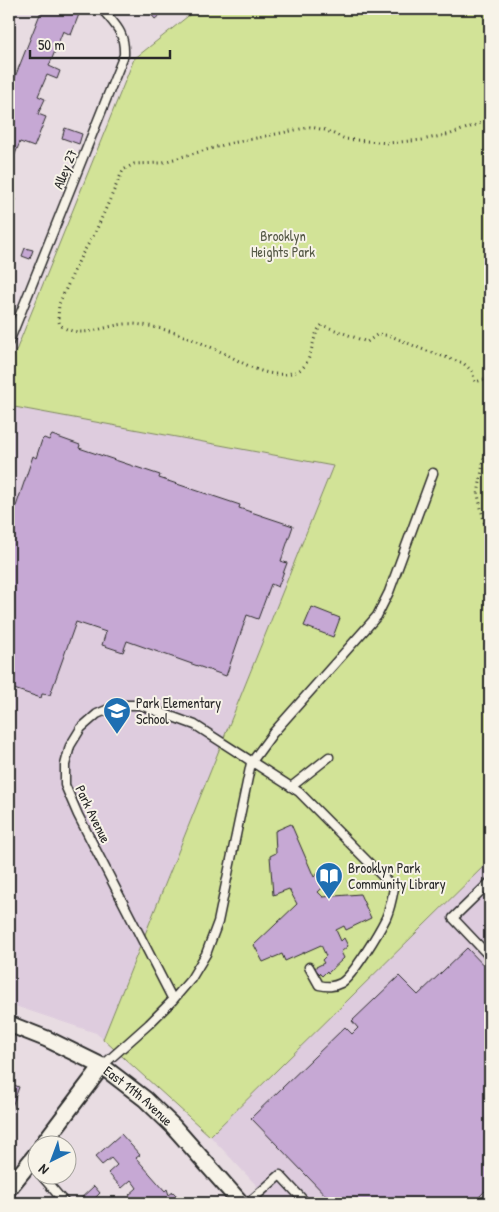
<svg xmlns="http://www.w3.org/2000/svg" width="499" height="1212" font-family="'Patrick Hand',sans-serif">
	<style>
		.built { fill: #deccde }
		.green { fill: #d2e397; stroke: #7e8761 }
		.building { fill: #c6a8d4; stroke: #2b2b2b }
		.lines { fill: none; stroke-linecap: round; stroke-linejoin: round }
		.service-casing { stroke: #2b2b2b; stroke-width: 11 }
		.minor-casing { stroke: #2b2b2b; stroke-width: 19 }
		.path { stroke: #2b2b2b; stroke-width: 3; stroke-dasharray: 1 4; stroke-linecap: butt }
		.service { stroke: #f7f3e8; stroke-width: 8 }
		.minor { stroke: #f7f3e8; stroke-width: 15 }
		.labels { text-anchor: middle; stroke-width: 4; stroke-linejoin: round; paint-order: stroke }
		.street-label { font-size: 14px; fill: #2b2b2b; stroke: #f7f3e8 }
		.park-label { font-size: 14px; fill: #555946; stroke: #f7f3e8 }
		.poi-label { font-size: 14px; fill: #2b2b2b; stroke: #f7f3e8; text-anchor: start }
	</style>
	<rect width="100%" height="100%" fill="#e8dce2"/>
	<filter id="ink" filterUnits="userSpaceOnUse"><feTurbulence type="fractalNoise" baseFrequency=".02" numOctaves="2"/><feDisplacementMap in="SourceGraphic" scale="10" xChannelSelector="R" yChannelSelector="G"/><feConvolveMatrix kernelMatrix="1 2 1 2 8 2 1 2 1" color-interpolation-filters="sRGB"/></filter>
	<g filter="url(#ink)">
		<path class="built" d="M9 406 333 466 103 1039 96 1033 9 1004Z
			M490 860V1203H273L210 1136Z"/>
		<path class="green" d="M197 9H490V860L210 1136 103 1039 333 466 9 406V368L134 59Z"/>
		<path class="building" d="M42 9H81L71 35 63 31 49 66 60 71 57 79 47 75 38 96 45 99 38 114 46 117 34 147 20 142 9 169V92Z
			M154 9H165L166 10 155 19 150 13Z
			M65 128 82 134 79 144 62 138Z
			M9 190 13 192 12 197 16 199 13 209 9 207Z
			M25 248 33 250 30 259 22 256Z
			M52 435 80 445 79 448 160 475 159 478 240 505 239 508 293 526 281 561 287 563 278 587 271 584 258 619 247 615 226 676 127 641 123 652 102 645 106 632 76 622 50 695 42 694 41 698 11 688 9 694V527L33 456 36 458 42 440 44 438 49 440Z
			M312 607 340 618 333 637 304 626Z
			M291 824 314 877 327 865 336 875 318 892 323 897 360 894 371 918 346 930 344 926 336 930 341 941 344 938 348 946 341 952 344 958 328 973 327 971 322 976 314 968 324 963 322 960 326 956 321 945 285 961 282 954 263 962 254 945 297 904 289 889 273 895 270 856 276 853 275 831Z
			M467 948 490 972V1186L473 1203H333L251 1118 345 1027 352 1034 358 1028 352 1021 399 976 418 995Z
			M9 1083 19 1087 9 1115Z
			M121 1134 140 1155 136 1158 165 1191 167 1189 169 1195 173 1192 177 1196 175 1198 179 1203H136L129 1195 137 1188 135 1185 131 1180 122 1188 108 1173 117 1165 111 1158 102 1165 95 1157Z
			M94 1186 100 1193 90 1203H80L78 1201Z"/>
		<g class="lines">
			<defs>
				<path id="service" d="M9 342 124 55C125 32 116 26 102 9
					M291 787 329 757
					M490 882 453 918 490 957
					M173 1000 78 815 65 785V765L70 746 81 728 97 714 118 705H140L195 725 299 792 394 888C392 899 390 909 386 918 379 932 353 976 341 983 333 987 328 987 319 985L309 967
					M102 1066 149 1024 173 1000 191 979 206 954 218 922 251 763 273 733 377 616 389 592 433 473
					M40 1174 65 1203
					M248 1203 280 1175 306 1203"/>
				<g id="minor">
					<path id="s1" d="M9 1024 47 1039 102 1066 145 1099 173 1126 241 1203"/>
					<path d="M43 1144 102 1066"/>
					<path d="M9 1188 38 1152"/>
				</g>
			</defs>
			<use href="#service" class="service-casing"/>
			<use href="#minor" class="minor-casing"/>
			<path class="path" d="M490 122H484L451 134 422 140 388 143 345 139 325 130 310 127 227 144 160 163 134 164 123 170 95 233 81 256 59 304 58 319 60 325C83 342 108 322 133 324 162 326 191 338 217 350 242 361 266 381 295 372 315 366 309 337 322 325L367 342 378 334 391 336 424 350 463 363 472 371 475 382 490 378
				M490 439 484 457 478 495 490 547"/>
			<use href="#service" class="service"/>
			<use href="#minor" class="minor"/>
		</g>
	</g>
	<defs>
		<symbol id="school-pin" viewBox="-11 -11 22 30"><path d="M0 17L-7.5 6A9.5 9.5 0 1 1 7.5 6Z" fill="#1f6fb2" stroke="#f7f3e8"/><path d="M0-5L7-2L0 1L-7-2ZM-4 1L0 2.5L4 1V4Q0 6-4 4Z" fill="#fff"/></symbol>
		<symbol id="library-pin" viewBox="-11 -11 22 30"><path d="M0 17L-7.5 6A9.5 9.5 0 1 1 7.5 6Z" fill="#1f6fb2" stroke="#f7f3e8"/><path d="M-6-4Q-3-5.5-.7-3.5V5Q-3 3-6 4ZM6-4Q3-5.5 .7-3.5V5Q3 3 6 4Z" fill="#fff"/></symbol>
	</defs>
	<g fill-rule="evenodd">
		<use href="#school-pin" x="101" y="695" width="32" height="43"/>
		<use href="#library-pin" x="313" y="860" width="32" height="43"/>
	</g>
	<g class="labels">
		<g class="street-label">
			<text transform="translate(65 169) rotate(-68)" y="5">Alley 27</text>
			<text transform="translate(93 814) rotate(64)" y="5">Park Avenue</text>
			<text dy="5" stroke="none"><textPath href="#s1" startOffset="149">East 11th Avenue</textPath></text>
		</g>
		<g class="park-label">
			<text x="283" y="241">Brooklyn<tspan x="283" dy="16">Heights Park</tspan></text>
		</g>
		<g class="poi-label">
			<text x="136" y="708">Park Elementary<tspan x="136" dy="16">School</tspan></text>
			<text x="348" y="873">Brooklyn Park<tspan x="348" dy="16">Community Library</tspan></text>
		</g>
	</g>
	<rect width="499" height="1212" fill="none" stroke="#f7f3e8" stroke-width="30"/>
	<rect x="15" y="15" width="469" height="1182" fill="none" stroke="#2b2b2b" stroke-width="2" filter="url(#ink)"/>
	<g transform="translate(52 1160) rotate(222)"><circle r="24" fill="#f7f3e8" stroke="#a5a39c"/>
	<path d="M0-4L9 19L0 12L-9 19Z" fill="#1f6fb2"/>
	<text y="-8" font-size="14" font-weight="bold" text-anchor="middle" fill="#2b2b2b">N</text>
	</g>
	<path d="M30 50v8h140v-8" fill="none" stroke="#2b2b2b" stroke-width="2.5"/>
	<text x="38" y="50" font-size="15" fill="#2b2b2b" stroke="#f7f3e8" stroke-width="4" paint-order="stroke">50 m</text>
</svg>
